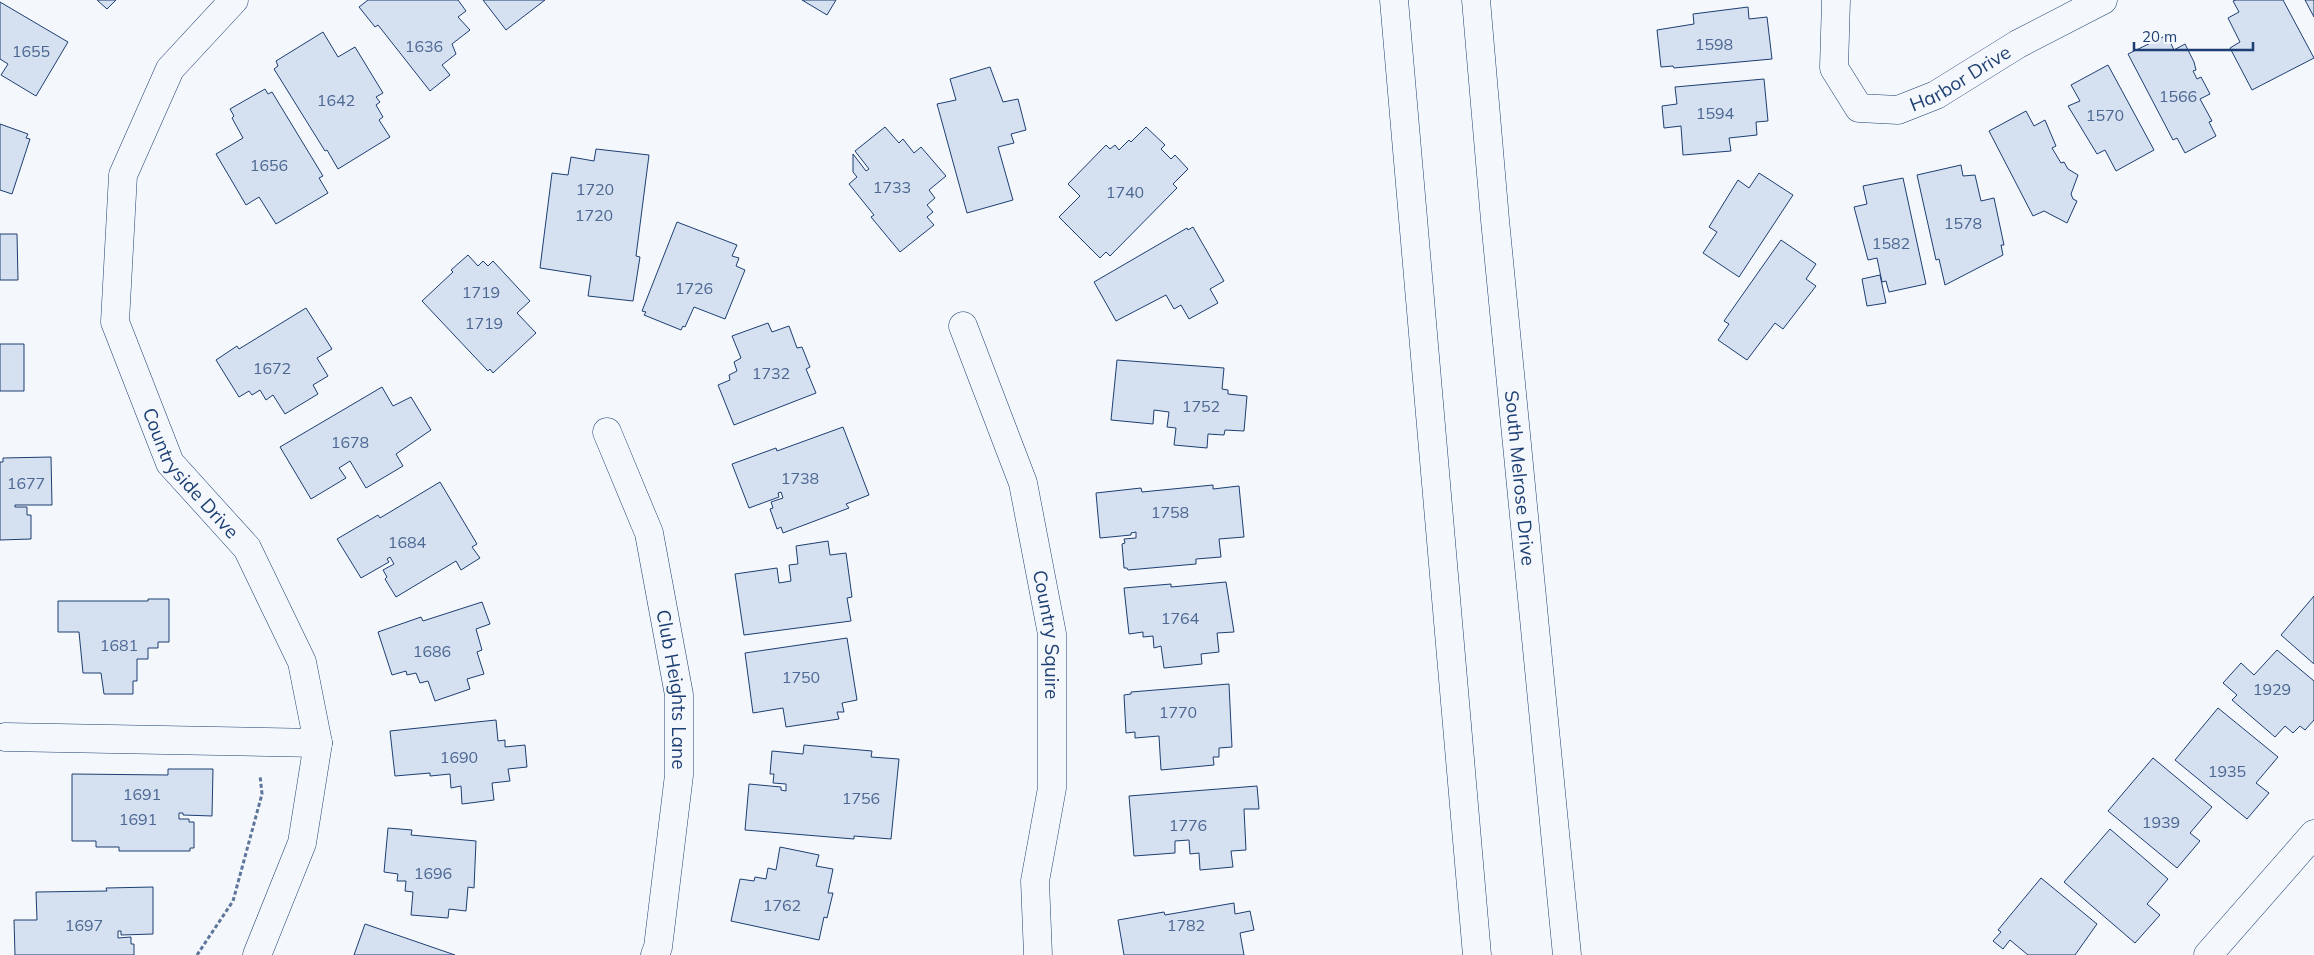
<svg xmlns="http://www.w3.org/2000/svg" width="2314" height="955" font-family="Mulish,sans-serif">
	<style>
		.building { fill: #d5e0f0; stroke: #1d3f73 }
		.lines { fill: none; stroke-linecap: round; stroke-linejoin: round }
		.minor-casing { stroke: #1d3f73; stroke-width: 29 }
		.major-casing { stroke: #1d3f73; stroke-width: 29 }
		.path { stroke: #5e769c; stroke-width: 3; stroke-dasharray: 4 2.5; stroke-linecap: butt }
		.minor { stroke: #f4f7fb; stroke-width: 28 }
		.major { stroke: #f4f7fb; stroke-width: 28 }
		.labels { text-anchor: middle; stroke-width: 4; stroke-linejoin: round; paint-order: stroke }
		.number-label { font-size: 16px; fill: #4b6792 }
		.street-label { font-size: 19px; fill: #1d3f73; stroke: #f4f7fb }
	</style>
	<rect width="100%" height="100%" fill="#f4f7fb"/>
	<path class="building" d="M97 0H116L107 9Z
		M368 0H458L466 11 458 17 470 30 452 44 456 54 442 65 450 75 430 91 378 25 375 27 359 7Z
		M483 0H545L506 30Z
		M802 0H836L827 15Z
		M2236 0H2283L2314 58 2252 90 2230 48 2240 42 2228 18 2239 12 2233 1Z
		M2305 0H2314V17Z
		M0 2 68 42 36 96 1 75 8 64 0 59Z
		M1748 7 1749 19 1767 17 1772 59 1674 68 1673 66 1661 67 1657 30 1694 24 1693 14Z
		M323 32 338 57 355 47 383 93 376 97 380 102 376 105 383 117 379 120 390 137 338 169 327 150 325 151 274 69 278 66 276 61Z
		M2167 35 2174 50 2185 44 2194 62 2196 70 2193 71 2197 79 2201 77 2210 94 2200 99 2212 121 2209 122 2216 136 2185 153 2177 138 2173 140 2128 54Z
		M2108 65 2154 150 2116 171 2105 150 2097 154 2068 106 2080 101 2071 85Z
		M990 67 1003 102 1018 99 1026 130 1011 134 1014 143 998 147 1013 200 967 213 937 104 956 100 950 79Z
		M1764 79 1768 121 1756 122 1757 135 1729 138 1731 151 1683 155 1681 126 1664 128 1662 106 1677 104 1675 87Z
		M265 89 268 94 272 92 323 176 319 178 328 193 276 224 259 197 246 205 216 154 243 138 232 118 234 116 230 109Z
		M2026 111 2034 126 2045 120 2056 146 2052 148 2061 163 2064 162 2068 169 2078 175 2071 194 2073 199 2077 201 2067 223 2044 211 2033 216 1989 131Z
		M0 124 28 134 26 138 30 139 12 194 0 190Z
		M885 127 899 143 903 139 914 153 921 147 946 176 929 190 935 198 927 205 933 212 927 217 934 225 900 252 871 217 874 215 849 184 857 177 853 172V154L866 171 869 169 855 151Z
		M1146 127 1165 145 1161 149 1171 159 1175 155 1188 169 1173 184 1177 188 1110 256 1106 252 1100 258 1059 217 1080 196 1068 184 1106 145 1110 149 1115 145 1119 150 1129 140 1131 142Z
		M596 149 649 155 636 256 640 257 633 301 588 296 591 276 540 268 552 173 568 175 571 157 594 161Z
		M1961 165 1963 176 1975 175 1981 201 1994 198 2004 245H2001L2003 255 1945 285 1939 259 1936 260 1917 175Z
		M1759 173 1793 195 1739 277 1703 253 1717 232 1709 227 1738 180 1749 188Z
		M1903 178 1926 284 1889 292 1886 281 1882 282 1877 258 1868 260 1854 207 1867 204 1863 186Z
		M677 222 737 245 732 256 739 258 736 266 745 270 725 319 694 307 685 327 683 326 681 330 644 315 646 312 642 311Z
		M1193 227 1224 281 1210 289 1218 303 1189 319 1181 305 1174 309 1166 295 1116 321 1094 282 1187 228 1188 230Z
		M0 234H17L18 280H0Z
		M1781 240 1816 264 1806 279 1816 286 1783 329 1775 323 1747 360 1718 340 1729 324 1724 321Z
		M468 255 478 266 483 261 488 266 493 261 530 301 517 313 536 333 493 373 490 369 488 371 422 301 453 272 451 270Z
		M1880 275 1886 303 1867 306 1862 279Z
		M306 308 332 349 317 358 328 376 313 385 318 394 285 414 273 395 266 400 260 390 252 395 249 391 239 397 216 360 237 346 239 349Z
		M768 323 772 332 789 326 797 348 802 347 810 367 806 369 816 393 734 425 718 385 730 380 729 375 737 371 734 362 741 358 732 336Z
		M0 344H24V391H0Z
		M1117 360 1224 368 1222 389 1228 390V394L1247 396 1244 431 1225 430 1224 435 1208 434 1207 448 1174 445 1176 428 1167 427 1169 412 1154 410 1153 424 1111 420Z
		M382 387 393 406 411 397 431 430 396 454 403 466 366 488 350 461 339 468 346 478 311 499 280 447Z
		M843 427 869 495 846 504 849 508 783 533 781 527 777 529 770 509 773 508 771 502 783 498 781 492 778 493 779 497 749 508 732 464 776 448 777 451Z
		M51 457 52 505H15V507H27V515H31V539L0 540V462H3V458Z
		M440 482 477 544 472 547 480 558 461 570 456 561 396 597 385 579 387 577 383 570 394 564 390 557 387 559 389 562 361 578 337 539 378 515 380 518Z
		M1213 485V489L1239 486 1244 537 1219 539 1221 557 1196 559V564L1128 570 1127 568H1124L1122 544 1125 543 1124 539 1136 538V532L1131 533V535L1100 538 1096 493 1141 488 1142 492Z
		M828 541 830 555 846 553 852 597 847 598 851 621 744 635 735 574 777 568 779 583 791 581 789 565 798 564 796 546Z
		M1226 582 1234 632 1217 633 1219 652 1201 654 1202 664 1164 668 1161 646 1154 648 1153 636 1143 637V632L1129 634 1124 588 1171 584V587Z
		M2314 596V664L2281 635Z
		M148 599H169V642H158V648H148V659H137V681H133V694H104L101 673H83L79 632H58V601H148Z
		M482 602 490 624 476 629 482 650 477 652 484 674 467 679 470 689 435 701 428 681 420 683 416 673 407 675 406 671 392 675 378 632 421 617 423 621Z
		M847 638 857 700 842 703 844 712H837L839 719 786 727 783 708 753 713 745 653Z
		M2277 650 2314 681V720L2305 730 2300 726 2293 733 2285 726 2275 737 2232 700 2237 695 2223 683 2241 663 2254 675Z
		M1229 684 1232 747 1219 748V757H1213L1214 765 1161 770 1159 736 1135 738V732L1126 733 1124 695 1131 694V692Z
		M2218 708 2278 757 2256 783 2269 793 2247 819 2175 760Z
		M496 720 498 741 505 740V747L525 745 527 767 508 769 510 781 492 783 494 800 462 804 461 786 451 788 450 774 430 776V773L395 776 390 731Z
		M804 745 872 751 871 757 899 759 891 839 854 836V839L745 830 749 784 781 787V790L786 791V784L773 783 774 774H770L772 751 803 754Z
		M2153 758 2212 807 2190 833 2200 841 2177 868 2108 811Z
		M168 769H213L212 816 183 815V813H179V819H189V822H194V848H190V851H119V847H96V841H72V774L168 775Z
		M1257 786 1259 809H1244L1246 850 1231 851 1233 867 1200 870 1199 853 1190 854 1189 840 1175 841V853L1134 856 1129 796Z
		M388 828 412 830 411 835 476 841 474 888 468 887 466 911 449 909 448 918 411 915 413 892 405 891 406 881H397L398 874 384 872Z
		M2110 829 2168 879 2147 904 2160 915 2135 943 2064 882Z
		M780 847 819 855 816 866 833 869 828 893H833L827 918 824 917 819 940 731 921 740 879 754 881 755 877 766 879 768 868 776 870Z
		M2041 878 2097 924 2075 955H2028L2010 940 2003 949 1993 941 2001 932 1998 930Z
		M153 887V934L121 935V931H118V938L131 937V944H134V955H15L14 920H37L36 892 107 891 106 888Z
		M1234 903 1235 914 1250 911 1254 930 1240 933 1244 955H1124L1118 920 1164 912 1165 915Z
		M365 924 455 955H354Z"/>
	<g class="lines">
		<defs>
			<g id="minor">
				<path id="s1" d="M234 0 170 69 123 175 115 322 170 463 247 548 302 662 318 743 302 843 257 955"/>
				<path id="s2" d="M1836 0 1834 68 1859 108 1898 110 1936 95 2018 44 2103 0"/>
				<path id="s3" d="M963 326 1023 483 1052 634V788L1035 881 1038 955"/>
				<path id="s4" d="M607 432 649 533 679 695V775L658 947 655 955"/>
				<path d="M5 737 318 743"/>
				<path d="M2208 955 2314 834"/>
			</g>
			<g id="major">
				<path d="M1394 0 1477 955"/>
				<path id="s5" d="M1476 0 1495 220 1567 955"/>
			</g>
		</defs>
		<use href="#minor" class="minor-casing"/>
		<use href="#major" class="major-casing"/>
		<path class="path" d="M197 955 233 901 262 794 260 775"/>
		<use href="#minor" class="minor"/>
		<use href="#major" class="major"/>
	</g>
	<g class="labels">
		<g class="number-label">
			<text x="1714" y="50">1598</text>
			<text x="424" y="52">1636</text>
			<text x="31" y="57">1655</text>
			<text x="2178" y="102">1566</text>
			<text x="336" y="106">1642</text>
			<text x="1715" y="119">1594</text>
			<text x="2105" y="121">1570</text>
			<text x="269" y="171">1656</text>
			<text x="892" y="193">1733</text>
			<text x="595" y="195">1720</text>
			<text x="1125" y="198">1740</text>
			<text x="594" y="221">1720</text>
			<text x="1963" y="229">1578</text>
			<text x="1891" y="249">1582</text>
			<text x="694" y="294">1726</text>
			<text x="481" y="298">1719</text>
			<text x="484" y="329">1719</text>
			<text x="272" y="374">1672</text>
			<text x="771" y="379">1732</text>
			<text x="1201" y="412">1752</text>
			<text x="350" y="448">1678</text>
			<text x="800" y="484">1738</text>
			<text x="26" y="489">1677</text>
			<text x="1170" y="518">1758</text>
			<text x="407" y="548">1684</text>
			<text x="1180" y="624">1764</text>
			<text x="119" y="651">1681</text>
			<text x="432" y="657">1686</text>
			<text x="801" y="683">1750</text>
			<text x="2272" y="695">1929</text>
			<text x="1178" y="718">1770</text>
			<text x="459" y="763">1690</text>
			<text x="2227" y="777">1935</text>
			<text x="142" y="800">1691</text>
			<text x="861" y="804">1756</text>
			<text x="138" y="825">1691</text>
			<text x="2161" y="828">1939</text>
			<text x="1188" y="831">1776</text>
			<text x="433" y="879">1696</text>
			<text x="782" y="911">1762</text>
			<text x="84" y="931">1697</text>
			<text x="1186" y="931">1782</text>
		</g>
		<g class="street-label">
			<text dy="7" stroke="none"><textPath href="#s2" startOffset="224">Harbor Drive</textPath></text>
			<text dy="7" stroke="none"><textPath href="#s1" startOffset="528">Countryside Drive</textPath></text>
			<text dy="7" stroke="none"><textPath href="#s5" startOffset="480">South Melrose Drive</textPath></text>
			<text dy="7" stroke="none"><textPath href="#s3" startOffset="322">Country Squire</textPath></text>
			<text dy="7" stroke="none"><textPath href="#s4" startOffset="268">Club Heights Lane</textPath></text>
		</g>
	</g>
	<path d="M2134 42v8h119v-8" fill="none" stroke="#1d3f73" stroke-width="2.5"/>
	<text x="2142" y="42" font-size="15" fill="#1d3f73" stroke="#f4f7fb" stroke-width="4" paint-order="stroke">20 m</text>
</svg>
